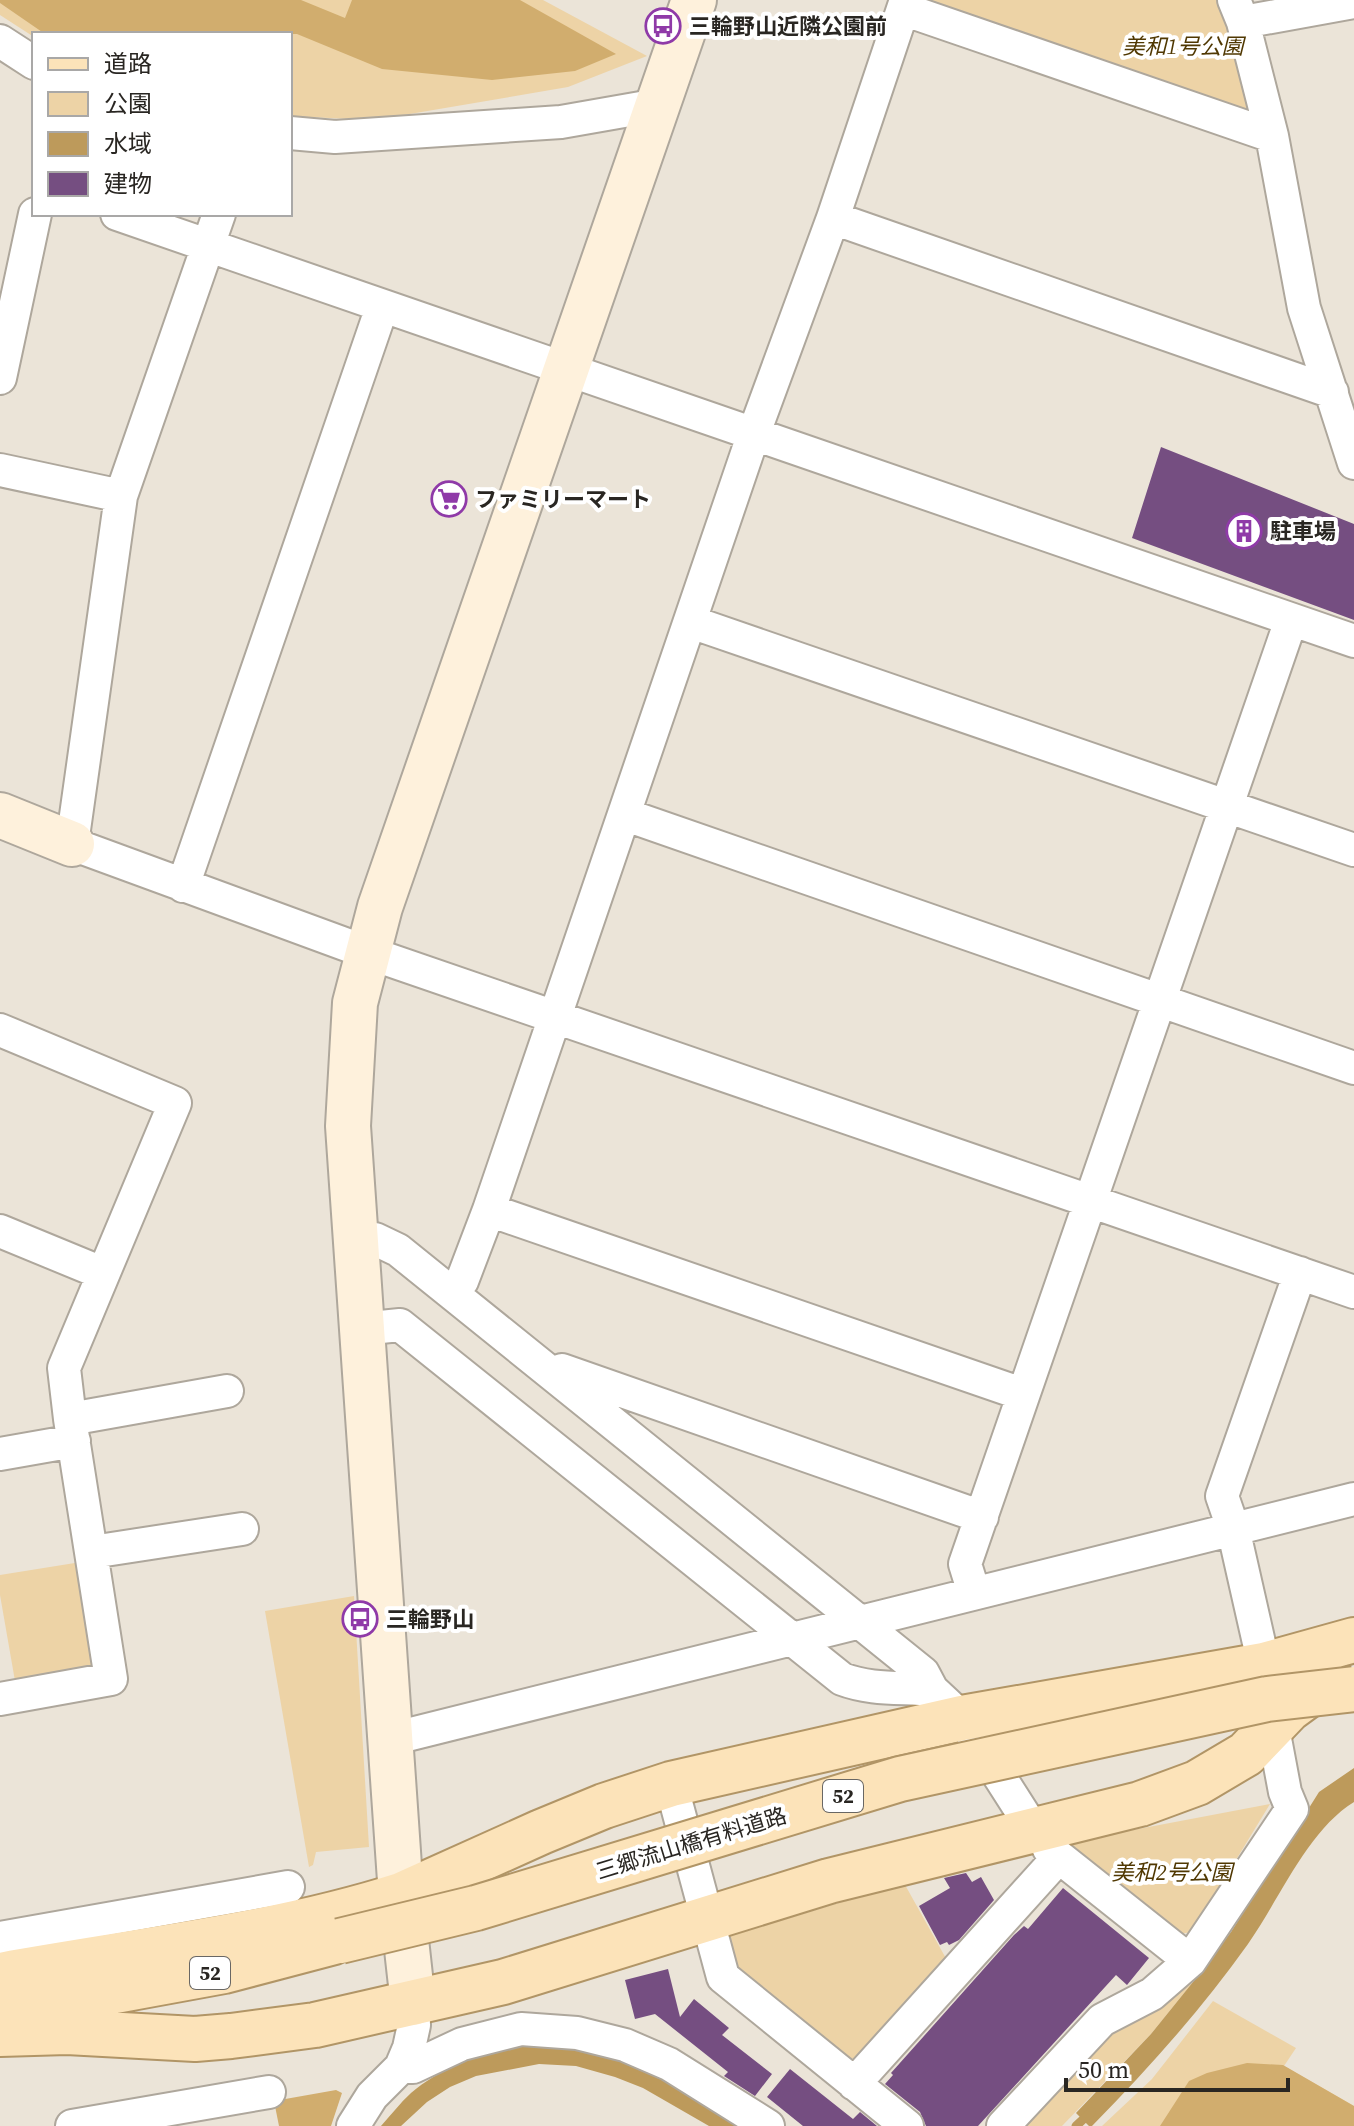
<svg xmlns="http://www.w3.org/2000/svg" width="1354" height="2126" font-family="'Source Serif 4','Noto Sans JP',serif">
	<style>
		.green { fill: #edd3a6 }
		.forest { fill: #d1ad6e }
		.water { fill: #bd9a5b }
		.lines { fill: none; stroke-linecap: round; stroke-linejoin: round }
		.stream { stroke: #bd9a5b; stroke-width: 9 }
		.building { fill: #754e81 }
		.street-casing { stroke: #aea79c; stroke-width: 36 }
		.secondary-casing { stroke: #aea79c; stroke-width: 48 }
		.primary-casing { stroke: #b19566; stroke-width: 48 }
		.street { stroke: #fff; stroke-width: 32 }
		.secondary { stroke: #fef1dc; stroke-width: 44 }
		.primary { stroke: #fce3b9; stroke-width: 44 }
		.primary-bridge-casing { stroke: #b19566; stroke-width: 48; stroke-linecap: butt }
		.primary-bridge { stroke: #fce3b9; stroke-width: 44 }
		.labels { text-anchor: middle; stroke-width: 8; stroke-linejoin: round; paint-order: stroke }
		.shield { fill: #fff; stroke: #696764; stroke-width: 2 }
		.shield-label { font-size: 20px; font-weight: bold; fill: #292622 }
		.poi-label { font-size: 22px; font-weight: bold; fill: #292622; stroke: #fff; text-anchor: start }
		.park-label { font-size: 22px; font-style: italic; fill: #503802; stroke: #fff }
		.street-label { font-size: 22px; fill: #292622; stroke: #fff }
	</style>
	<rect width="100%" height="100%" fill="#ebe4d8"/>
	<path class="green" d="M0 0H543L647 56 568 87 386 118 349 119 290 116V34H34V37L0 15Z
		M926 0H1217L1254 102 1242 115 929 8Z
		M81 1562 96 1658 88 1670 15 1681 0 1595V1575Z
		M354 1596 369 1847 316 1852 313 1865 309 1867 265 1611Z
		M1270 1804 1192 1932 1172 1935 1059 1844Z
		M904 1883 948 1962 864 2058 841 2059 741 1978 732 1961 727 1937Z
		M1193 1982 1151 2034 1062 2126H1023L1111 2032 1154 2012Z
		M1213 2001 1296 2048 1284 2066 1354 2106V2126H1102L1152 2079Z"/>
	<path class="forest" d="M0 0H301L345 18 352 0H520L616 54 575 71 492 80 382 69 297 34H45L0 3Z
		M1247 2063 1283 2065 1354 2106V2126H1160L1189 2081 1207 2073Z
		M336 2090 342 2093 331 2126H279L274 2101Z"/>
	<path class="water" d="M1354 1768V1802C1308 1830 1279 1900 1248 1944 1201 2010 1148 2069 1092 2126H1089L1076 2113 1151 2034 1193 1982 1231 1932 1319 1792Z
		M533 2042 594 2048 648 2067 747 2126H709L643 2088 615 2077 576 2066 539 2064 476 2076 450 2087 427 2102 401 2126H381C391 2115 400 2103 411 2093 445 2064 491 2050 533 2042Z"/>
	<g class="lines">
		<path class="stream" d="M1076 2126 1091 2112"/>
	</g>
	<path class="building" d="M1161 447 1354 524V620L1132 538Z
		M966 1873 972 1882 981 1877 994 1900 959 1940 949 1945 947 1942 940 1945 919 1906 950 1888 944 1878Z
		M1063 1888 1149 1958 1127 1985 1116 1975 978 2126H926L920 2112 885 2084 893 2075 891 2073 1014 1935 1024 1926 1028 1929Z
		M668 1969 680 2017 694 1999 729 2028 722 2035 772 2074 755 2096 724 2076 728 2072 655 2014 635 2019 625 1980Z
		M790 2069 853 2119 860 2112 877 2126H803L767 2097Z"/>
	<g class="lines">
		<defs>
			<path id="street" d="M1234 0 1243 22 1272 136 1304 308 1354 463
				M903 9 1272 136
				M1243 22 1354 2
				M0 41 34 63
				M290 133 335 137 561 122 658 105
				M117 214 1354 641
				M219 214 121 496 72 844 369 953 1354 1292
				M833 218 1332 392
				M0 378 35 214
				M0 470 121 496
				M691 622 1354 850
				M626 815 1354 1068
				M183 886 382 307
				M0 1030 175 1103 64 1368 70 1419 111 1679 0 1699
				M489 1210 1022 1394
				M0 1231 102 1273
				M355 1240 375 1239 398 1250 923 1673 932 1690 962 1718 1033 1829 1045 1840 1049 1849 1190 1961
				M452 1292 462 1281 489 1210 754 433 833 218 906 0
				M361 1329 400 1325 842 1679C871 1690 901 1687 932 1690
				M562 1370 982 1517
				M70 1419 227 1391
				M0 1454 74 1441
				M92 1552 242 1529
				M974 1593 965 1564 1291 620
				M1264 1665 1233 1528 1222 1496 1300 1273
				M391 1739 1354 1499
				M671 1784 723 1977 907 2126
				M0 1938 288 1887
				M401 2067H413L462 2044 521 2029 577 2033 625 2045 669 2064 768 2126
				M854 2084 1059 1857
				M72 2126 269 2092
				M353 2126 372 2096 401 2067 409 2048 414 2025 413 2003
				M1003 2126 1102 2020 1152 1994 1190 1961 1292 1809 1285 1792 1273 1728"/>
			<path id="secondary" d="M0 815 72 844
				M413 2003 401 1895 348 1126 355 1003 380 907 694 0"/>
			<path id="primary" d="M0 1975C132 1951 272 1936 401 1895L541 1832 604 1806 671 1784 962 1718 1264 1665 1354 1640
				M0 2012 224 1971 334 1942
				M0 2034 67 2032 195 2039 231 2036 315 2025 503 1982 829 1881 1140 1804 1197 1783 1246 1754 1289 1709 1326 1682"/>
		</defs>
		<use href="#street" class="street-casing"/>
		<use href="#secondary" class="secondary-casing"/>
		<use href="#primary" class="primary-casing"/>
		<use href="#street" class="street"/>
		<use href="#secondary" class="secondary"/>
		<use href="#primary" class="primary"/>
		<defs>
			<path id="primary-bridge" d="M340 1941 476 1908 900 1779 1267 1699 1354 1689"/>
		</defs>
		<use href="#primary-bridge" class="primary-bridge-casing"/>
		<use href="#primary-bridge" class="primary-bridge"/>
	</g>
	<defs>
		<symbol id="bus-ring" viewBox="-11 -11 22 22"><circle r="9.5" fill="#fff" stroke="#8f3aa8" stroke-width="1.5"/><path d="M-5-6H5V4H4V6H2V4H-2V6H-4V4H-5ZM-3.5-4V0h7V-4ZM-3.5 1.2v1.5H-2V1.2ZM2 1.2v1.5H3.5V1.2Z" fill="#8f3aa8"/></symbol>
		<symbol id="supermarket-ring" viewBox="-11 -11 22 22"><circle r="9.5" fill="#fff" stroke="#8f3aa8" stroke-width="1.5"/><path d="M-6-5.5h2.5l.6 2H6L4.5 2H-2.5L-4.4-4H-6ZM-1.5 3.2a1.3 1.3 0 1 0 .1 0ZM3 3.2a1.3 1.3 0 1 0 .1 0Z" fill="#8f3aa8"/></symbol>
		<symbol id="building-ring" viewBox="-11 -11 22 22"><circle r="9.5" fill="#fff" stroke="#8f3aa8" stroke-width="1.5"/><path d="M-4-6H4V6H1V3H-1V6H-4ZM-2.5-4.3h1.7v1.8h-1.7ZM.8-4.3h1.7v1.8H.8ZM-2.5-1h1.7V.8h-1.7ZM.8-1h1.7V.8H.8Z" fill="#8f3aa8"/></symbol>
	</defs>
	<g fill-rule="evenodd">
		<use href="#bus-ring" x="643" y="6" width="40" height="40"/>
		<use href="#supermarket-ring" x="429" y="479" width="40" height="40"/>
		<use href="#building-ring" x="1224" y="511" width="40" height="40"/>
		<use href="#bus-ring" x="340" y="1599" width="40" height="40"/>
	</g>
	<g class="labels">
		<g class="shield">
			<rect x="823" y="1780" width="40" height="32" rx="6"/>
			<rect x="190" y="1957" width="40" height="32" rx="6"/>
		</g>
		<g class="shield-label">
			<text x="843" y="1803">52</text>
			<text x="210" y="1980">52</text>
		</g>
		<g class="poi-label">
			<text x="689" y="34">三輪野山近隣公園前</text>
			<text x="475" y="507">ファミリーマート</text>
			<text x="1270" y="539">駐車場</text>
			<text x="386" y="1627">三輪野山</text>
		</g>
		<g class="park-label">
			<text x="1183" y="54">美和1号公園</text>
			<text x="1172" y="1880">美和2号公園</text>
		</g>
		<g class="street-label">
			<text transform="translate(691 1843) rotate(-17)" y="8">三郷流山橋有料道路</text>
		</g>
	</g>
	<rect x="32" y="32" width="260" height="184" fill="#ffffff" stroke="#a9a8a7" stroke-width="2"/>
	<rect x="48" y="58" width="40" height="12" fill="#fce3b9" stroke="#a9a8a7" stroke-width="2"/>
	<text x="104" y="72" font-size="24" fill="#292622">道路</text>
	<rect x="48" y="92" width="40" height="24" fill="#edd3a6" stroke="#a9a8a7" stroke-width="2"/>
	<text x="104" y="112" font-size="24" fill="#292622">公園</text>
	<rect x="48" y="132" width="40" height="24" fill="#bd9a5b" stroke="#a9a8a7" stroke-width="2"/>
	<text x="104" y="152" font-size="24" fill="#292622">水域</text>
	<rect x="48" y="172" width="40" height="24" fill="#754e81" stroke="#a9a8a7" stroke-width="2"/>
	<text x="104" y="192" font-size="24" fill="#292622">建物</text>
	<path d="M1066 2078v12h222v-12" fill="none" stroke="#292622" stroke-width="4"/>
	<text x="1078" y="2078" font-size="24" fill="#292622" stroke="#ffffff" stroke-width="6" paint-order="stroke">50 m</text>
</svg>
